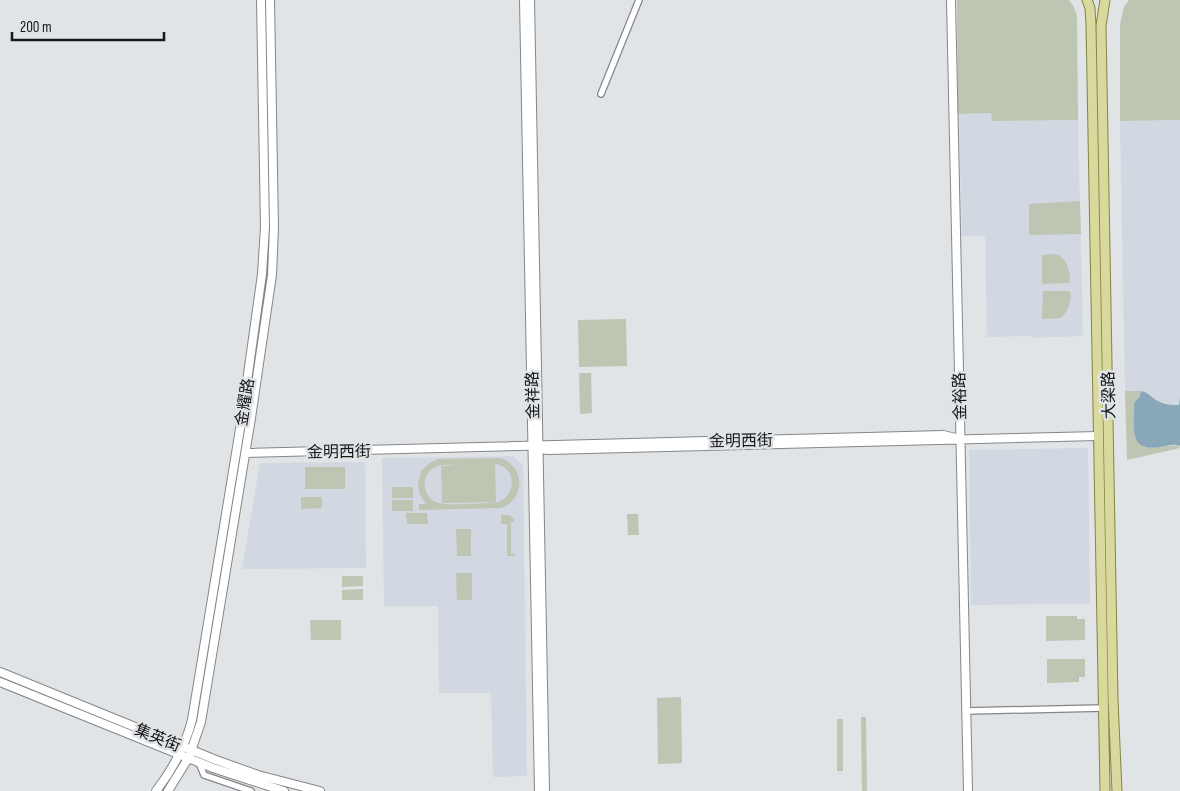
<svg xmlns="http://www.w3.org/2000/svg" width="1180" height="791" font-family="'Sofia Sans Condensed','Noto Sans SC',sans-serif">
	<style>
		.built { fill: #d1d8e2 }
		.green { fill: #bec5b2; fill-rule: evenodd }
		.water { fill: #88a8b9 }
		.lines { fill: none; stroke-linecap: round; stroke-linejoin: round }
		.street-casing { stroke: #848689; stroke-width: 8 }
		.secondary-casing { stroke: #848689; stroke-width: 10 }
		.primary-casing { stroke: #848444; stroke-width: 11 }
		.street { stroke: #fff; stroke-width: 5.5 }
		.secondary { stroke: #fff; stroke-width: 8 }
		.primary { stroke: #d9d99d; stroke-width: 9 }
		.labels { text-anchor: middle; stroke-width: 5; stroke-linejoin: round; paint-order: stroke }
		.street-label { font-size: 16px; fill: #161718; stroke: #e1e4e7 }
	</style>
	<rect width="100%" height="100%" fill="#e1e4e7"/>
	<path class="built" d="M992 113V121L1078 120 1083 336 1031 338V336L987 337 985 236H962L959 123H958V114Z
		M1180 120V397L1179 405H1171L1158 401 1144 391H1125L1120 121Z
		M1088 448 1090 604 971 605 969 450Z
		M513 456 523 465 527 776 493 777 491 693H439L438 606H384L382 458Z
		M365 462 366 568 242 569 260 463Z"/>
	<path class="green" d="M957 0H1069L1073 5 1077 16 1078 120 992 121 991 113 958 114Z
		M1129 0H1180V120L1120 121V24L1124 7Z
		M1080 201 1081 234 1029 235V204Z
		M1042 255C1046 255 1053 253 1058 255 1067 258 1072 275 1069 283L1043 284 1042 283Z
		M1043 291H1070C1072 301 1068 311 1061 318L1043 319 1042 317Z
		M626 319 627 366 579 367 578 320Z
		M591 373 592 413 580 414 579 373Z
		M1125 391H1141L1137 400 1150 448 1178 445 1180 448 1127 460Z
		M500 458C525 466 526 499 501 508L419 510V504H426L419 493 418 481 422 470 428 464 438 459ZM495 464C517 467 517 495 498 502 484 503 450 506 438 503 421 498 420 473 436 467 442 464 450 465 456 465L441 466 442 503 496 502Z
		M305 467H345V489H305Z
		M392 487H413V498H392Z
		M301 497H322V508L301 509Z
		M392 500H413V511H392Z
		M406 513H427L428 524H407Z
		M627 514H638L639 535H628Z
		M501 515H510L514 519V522H511V554H515V556H507V524H501Z
		M456 529H471V556H457Z
		M456 573H472V600H457Z
		M342 576H363V586L342 587Z
		M363 589V600H342V590Z
		M1046 616H1077V619H1085V640L1046 641Z
		M310 620H341V640H311Z
		M1047 659H1085V677H1079V682L1047 683Z
		M681 697 682 763 658 764 657 698Z
		M861 717H866L867 791H862Z
		M837 719H843V771H837Z"/>
	<path class="water" d="M1141 391C1148 392 1152 398 1158 401 1165 405 1172 405 1179 405L1180 397V446C1174 443 1167 446 1160 447 1127 452 1135 427 1134 403L1139 397Z"/>
	<g class="lines">
		<defs>
			<path id="street" d="M601 94 639 0
				M966 711 1103 708
				M199 763 204 775 251 791"/>
			<path id="secondary" d="M524 0 539 791
				M530 0 545 791
				M951 0 968 791
				M538 449 549 450 1098 436
				M246 453 943 435 960 439
				M0 672 216 760 258 775 320 791
				M0 682 213 768 284 791
				M156 791C173 769 185 747 192 720L242 417 262 274 265 227 261 0
				M168 791 189 757 201 722 251 418 272 275 274 227 270 0"/>
			<path id="primary" d="M1087 0 1090 8 1091 25 1105 791
				M1105 0 1101 26 1113 700 1117 791"/>
		</defs>
		<use href="#street" class="street-casing"/>
		<use href="#secondary" class="secondary-casing"/>
		<use href="#primary" class="primary-casing"/>
		<use href="#street" class="street"/>
		<use href="#secondary" class="secondary"/>
		<use href="#primary" class="primary"/>
	</g>
	<g class="labels">
		<g class="street-label">
			<text transform="translate(532 395) rotate(-91)" y="6">金祥路</text>
			<text transform="translate(1108 395) rotate(-91)" y="6">大梁路</text>
			<text transform="translate(959 396) rotate(-91)" y="6">金裕路</text>
			<text transform="translate(244 402) rotate(-81)" y="6">金耀路</text>
			<text transform="translate(741 440) rotate(-1)" y="6">金明西街</text>
			<text transform="translate(339 451) rotate(-1)" y="6">金明西街</text>
			<text transform="translate(158 737) rotate(22)" y="6">集英街</text>
		</g>
	</g>
	<path d="M12 32v8h152v-8" fill="none" stroke="#161718" stroke-width="2.5"/>
	<text x="20" y="32" font-size="15" fill="#161718" stroke="#e1e4e7" stroke-width="4" paint-order="stroke">200 m</text>
</svg>
